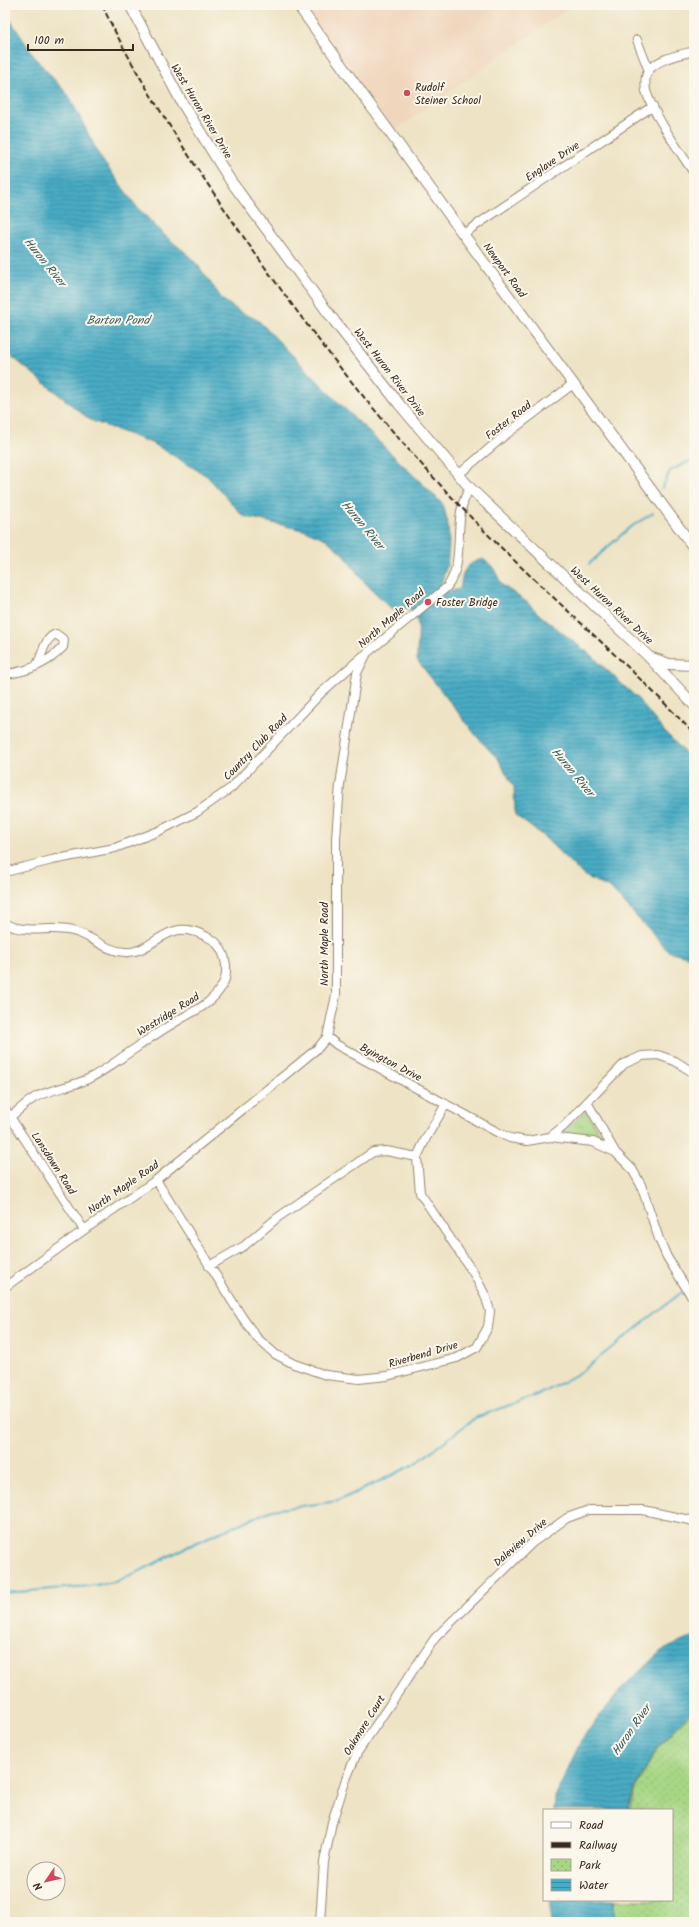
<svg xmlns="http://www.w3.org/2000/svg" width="699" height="1927" font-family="Kalam,sans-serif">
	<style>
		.built { fill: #f0d6bc }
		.grass { fill: url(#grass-tufts); stroke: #718052 }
		.park { fill: url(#park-dots); stroke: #718052 }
		.water { fill: url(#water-rules); stroke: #406b72 }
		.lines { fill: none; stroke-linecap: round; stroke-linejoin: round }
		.stream { stroke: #46acc5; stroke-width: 2 }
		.minor-casing { stroke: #948671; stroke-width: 10 }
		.tertiary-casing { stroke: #948671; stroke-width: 12 }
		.minor { stroke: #fff; stroke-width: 8 }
		.tertiary { stroke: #fff; stroke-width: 10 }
		.rail { stroke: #3b2a1e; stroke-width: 2; stroke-dasharray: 6 3; stroke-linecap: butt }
		.poi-dot { fill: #d1495b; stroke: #fbf7ec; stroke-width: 1.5 }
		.labels { text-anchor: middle; stroke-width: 4; stroke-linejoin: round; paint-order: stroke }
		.poi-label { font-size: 11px; fill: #3b2a1e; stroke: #fbf7ec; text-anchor: start }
		.street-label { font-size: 11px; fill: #3b2a1e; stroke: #fbf7ec }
		.water-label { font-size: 12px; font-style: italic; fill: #3f5e61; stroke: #fbf7ec }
	</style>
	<defs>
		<pattern id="grass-tufts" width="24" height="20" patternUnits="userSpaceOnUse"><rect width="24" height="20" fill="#a7d785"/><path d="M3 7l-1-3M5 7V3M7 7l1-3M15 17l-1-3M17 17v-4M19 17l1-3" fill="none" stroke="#91b972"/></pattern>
		<pattern id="park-dots" width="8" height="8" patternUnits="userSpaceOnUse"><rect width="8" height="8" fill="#a7d785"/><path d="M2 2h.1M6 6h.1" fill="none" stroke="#91b972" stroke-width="1.8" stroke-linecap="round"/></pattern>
		<pattern id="water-rules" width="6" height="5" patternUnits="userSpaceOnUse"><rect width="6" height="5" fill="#46acc5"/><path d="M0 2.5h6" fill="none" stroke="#3c8c9f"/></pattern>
	</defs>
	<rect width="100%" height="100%" fill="#fbf7ec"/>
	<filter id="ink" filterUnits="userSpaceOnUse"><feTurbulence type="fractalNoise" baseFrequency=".025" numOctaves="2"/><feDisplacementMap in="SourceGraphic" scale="8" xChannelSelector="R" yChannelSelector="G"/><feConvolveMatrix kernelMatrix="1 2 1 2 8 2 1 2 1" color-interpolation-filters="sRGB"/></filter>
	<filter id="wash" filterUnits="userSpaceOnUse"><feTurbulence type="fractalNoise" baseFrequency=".012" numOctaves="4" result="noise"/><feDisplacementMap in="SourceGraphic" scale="16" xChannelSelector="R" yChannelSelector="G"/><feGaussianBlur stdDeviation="0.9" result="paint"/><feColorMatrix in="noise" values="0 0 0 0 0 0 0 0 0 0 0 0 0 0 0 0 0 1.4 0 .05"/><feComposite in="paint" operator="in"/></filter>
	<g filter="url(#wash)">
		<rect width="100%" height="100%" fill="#eee3c4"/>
		<path class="built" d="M303 5H573L394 131Z"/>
		<path class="grass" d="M586 1111 602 1138 600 1142 565 1135 563 1133Z"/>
		<path class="park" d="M694 1710V1922H615L614 1900H672V1810H630L635 1789 658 1748Z"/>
		<path class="water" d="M5 12 36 59 69 96 100 157 137 207 163 234 186 253 197 264 223 300 242 313 258 320 337 401 442 503C450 521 450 546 447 565 445 572 442 579 441 586L446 592 460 589C463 571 464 564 483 559L493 567 502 585 528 603 541 616 592 656 637 698 663 730 694 762V958L668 951 611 889 583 875 543 836 515 815 514 787 498 759 478 738 417 660C416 643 423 624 412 610L405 608 393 610 363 581 344 555 326 539 307 531 243 516 207 476 154 444 90 420 5 351Z
			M694 1636V1708L657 1748 634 1789 628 1810H554L555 1797 582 1738 624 1686 661 1651Z
			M549 1900H614V1922H552Z"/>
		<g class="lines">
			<path class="stream" d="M662 488 670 471 688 462 694 461
				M589 564 629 528 653 513
				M691 1284 694 1282
				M5 1593 89 1586 115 1582 140 1571 197 1542 272 1510 338 1501 415 1464 475 1418 545 1392 581 1372 682 1292"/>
		</g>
	</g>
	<g filter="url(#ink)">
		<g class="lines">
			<defs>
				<path id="minor" d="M637 40 649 71
					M694 51C680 55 659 58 649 70 645 75 645 84 646 91 653 114 680 152 694 173
					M463 234 653 106
					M458 475 504 436 573 384
					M5 674C27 672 48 663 63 647L64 640 56 634C43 639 44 654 36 666
					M5 872 52 860 115 848 159 831 197 812 231 788 322 692 363 656
					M5 923C26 936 52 924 76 932 93 937 106 951 125 952 152 955 166 916 203 935 209 938 214 939 218 945 225 954 228 967 225 979 221 991 211 1001 200 1008 178 1020 156 1033 136 1048 120 1058 105 1071 88 1079 72 1087 49 1089 34 1098 26 1103 18 1111 10 1117
					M327 1037 337 1045 497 1132 510 1138 527 1141 550 1137 564 1126 624 1064 642 1056 658 1055 675 1061 694 1073
					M587 1102 615 1152 632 1169 641 1185 659 1239 667 1257 690 1294 694 1297
					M5 1109 84 1230
					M550 1137 593 1142 615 1152
					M156 1180 242 1317 257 1338 275 1354 294 1364 326 1375 359 1379 387 1376 457 1358 477 1347 488 1327 490 1311 485 1295 474 1274 420 1193 417 1157 426 1138 446 1104
					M209 1266 244 1246 277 1218 373 1152 386 1151 417 1157
					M5 1287 84 1230 156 1180 318 1048 327 1037 336 995V838L340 785 357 673 367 653 447 587C468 558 450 518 470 488
					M320 1922 324 1862 332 1822 346 1779 357 1753 435 1638 532 1543 567 1518 589 1510H643L694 1521"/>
				<path id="tertiary" d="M130 5 181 101 230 180 335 322 399 404 470 488 648 656 694 705
					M298 5 463 234 694 548
					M649 657 669 664 694 665"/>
			</defs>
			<use href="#minor" class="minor-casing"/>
			<use href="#tertiary" class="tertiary-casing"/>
			<use href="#minor" class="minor"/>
			<use href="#tertiary" class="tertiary"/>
			<path class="rail" d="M102 5C135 75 178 140 221 204 294 312 373 415 463 509 537 587 621 655 694 734"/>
		</g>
	</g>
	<g class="poi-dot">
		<circle cx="407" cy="93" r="4"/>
		<circle cx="428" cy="602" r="4"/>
	</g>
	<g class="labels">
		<g class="poi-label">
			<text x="415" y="91">Rudolf<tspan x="415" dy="13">Steiner School</tspan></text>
			<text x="436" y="606">Foster Bridge</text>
		</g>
		<g class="street-label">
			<text transform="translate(202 111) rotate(59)" y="4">West Huron River Drive</text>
			<text transform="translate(552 161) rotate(-34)" y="4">Englave Drive</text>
			<text transform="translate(505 270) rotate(54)" y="4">Newport Road</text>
			<text transform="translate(390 372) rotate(52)" y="4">West Huron River Drive</text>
			<text transform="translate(508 420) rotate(-38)" y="4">Foster Road</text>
			<text transform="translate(612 605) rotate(43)" y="4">West Huron River Drive</text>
			<text transform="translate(391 618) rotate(-41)" y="4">North Maple Road</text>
			<text transform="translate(255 747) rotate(-46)" y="4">Country Club Road</text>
			<text transform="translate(324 944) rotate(-90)" y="4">North Maple Road</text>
			<text transform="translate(168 1014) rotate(-32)" y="4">Westridge Road</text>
			<text transform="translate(391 1062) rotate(28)" y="4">Byington Drive</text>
			<text transform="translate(54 1163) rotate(57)" y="4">Lansdown Road</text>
			<text transform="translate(123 1187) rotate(-35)" y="4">North Maple Road</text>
			<text transform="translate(423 1354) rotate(-16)" y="4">Riverbend Drive</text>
			<text transform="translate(520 1542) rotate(-41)" y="4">Daleview Drive</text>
			<text transform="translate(364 1725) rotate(-58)" y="4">Oakmore Court</text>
		</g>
		<g class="water-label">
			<text transform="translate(45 262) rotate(51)" y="4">Huron River</text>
			<text x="118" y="324">Barton Pond</text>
			<text transform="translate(363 525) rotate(50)" y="4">Huron River</text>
			<text transform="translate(573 772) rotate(50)" y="4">Huron River</text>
			<text transform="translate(631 1730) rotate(-55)" y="4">Huron River</text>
		</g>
	</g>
	<rect width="699" height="1927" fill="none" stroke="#fbf7ec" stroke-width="20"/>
	<rect x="543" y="1809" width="130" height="92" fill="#fbf7ec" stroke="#aea59a"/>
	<rect x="551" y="1822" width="20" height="6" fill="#ffffff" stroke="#aea59a"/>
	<text x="579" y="1829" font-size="12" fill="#3b2a1e">Road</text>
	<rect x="551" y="1842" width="20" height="6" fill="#3b2a1e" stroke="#aea59a"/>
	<text x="579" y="1849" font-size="12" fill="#3b2a1e">Railway</text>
	<rect x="551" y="1859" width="20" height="12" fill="url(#park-dots)" stroke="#aea59a"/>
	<text x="579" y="1869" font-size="12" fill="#3b2a1e">Park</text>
	<rect x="551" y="1879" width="20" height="12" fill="url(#water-rules)" stroke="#aea59a"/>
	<text x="579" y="1889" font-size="12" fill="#3b2a1e">Water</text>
	<g transform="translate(46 1881) rotate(236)"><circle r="19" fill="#fbf7ec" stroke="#aea59a"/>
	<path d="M0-3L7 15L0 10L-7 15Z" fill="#d1495b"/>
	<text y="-6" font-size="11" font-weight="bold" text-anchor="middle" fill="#3b2a1e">N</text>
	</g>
	<path d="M28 44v6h105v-6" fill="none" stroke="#3b2a1e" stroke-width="2"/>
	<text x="34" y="44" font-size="12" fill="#3b2a1e" stroke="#fbf7ec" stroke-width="3" paint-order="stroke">100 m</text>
</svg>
